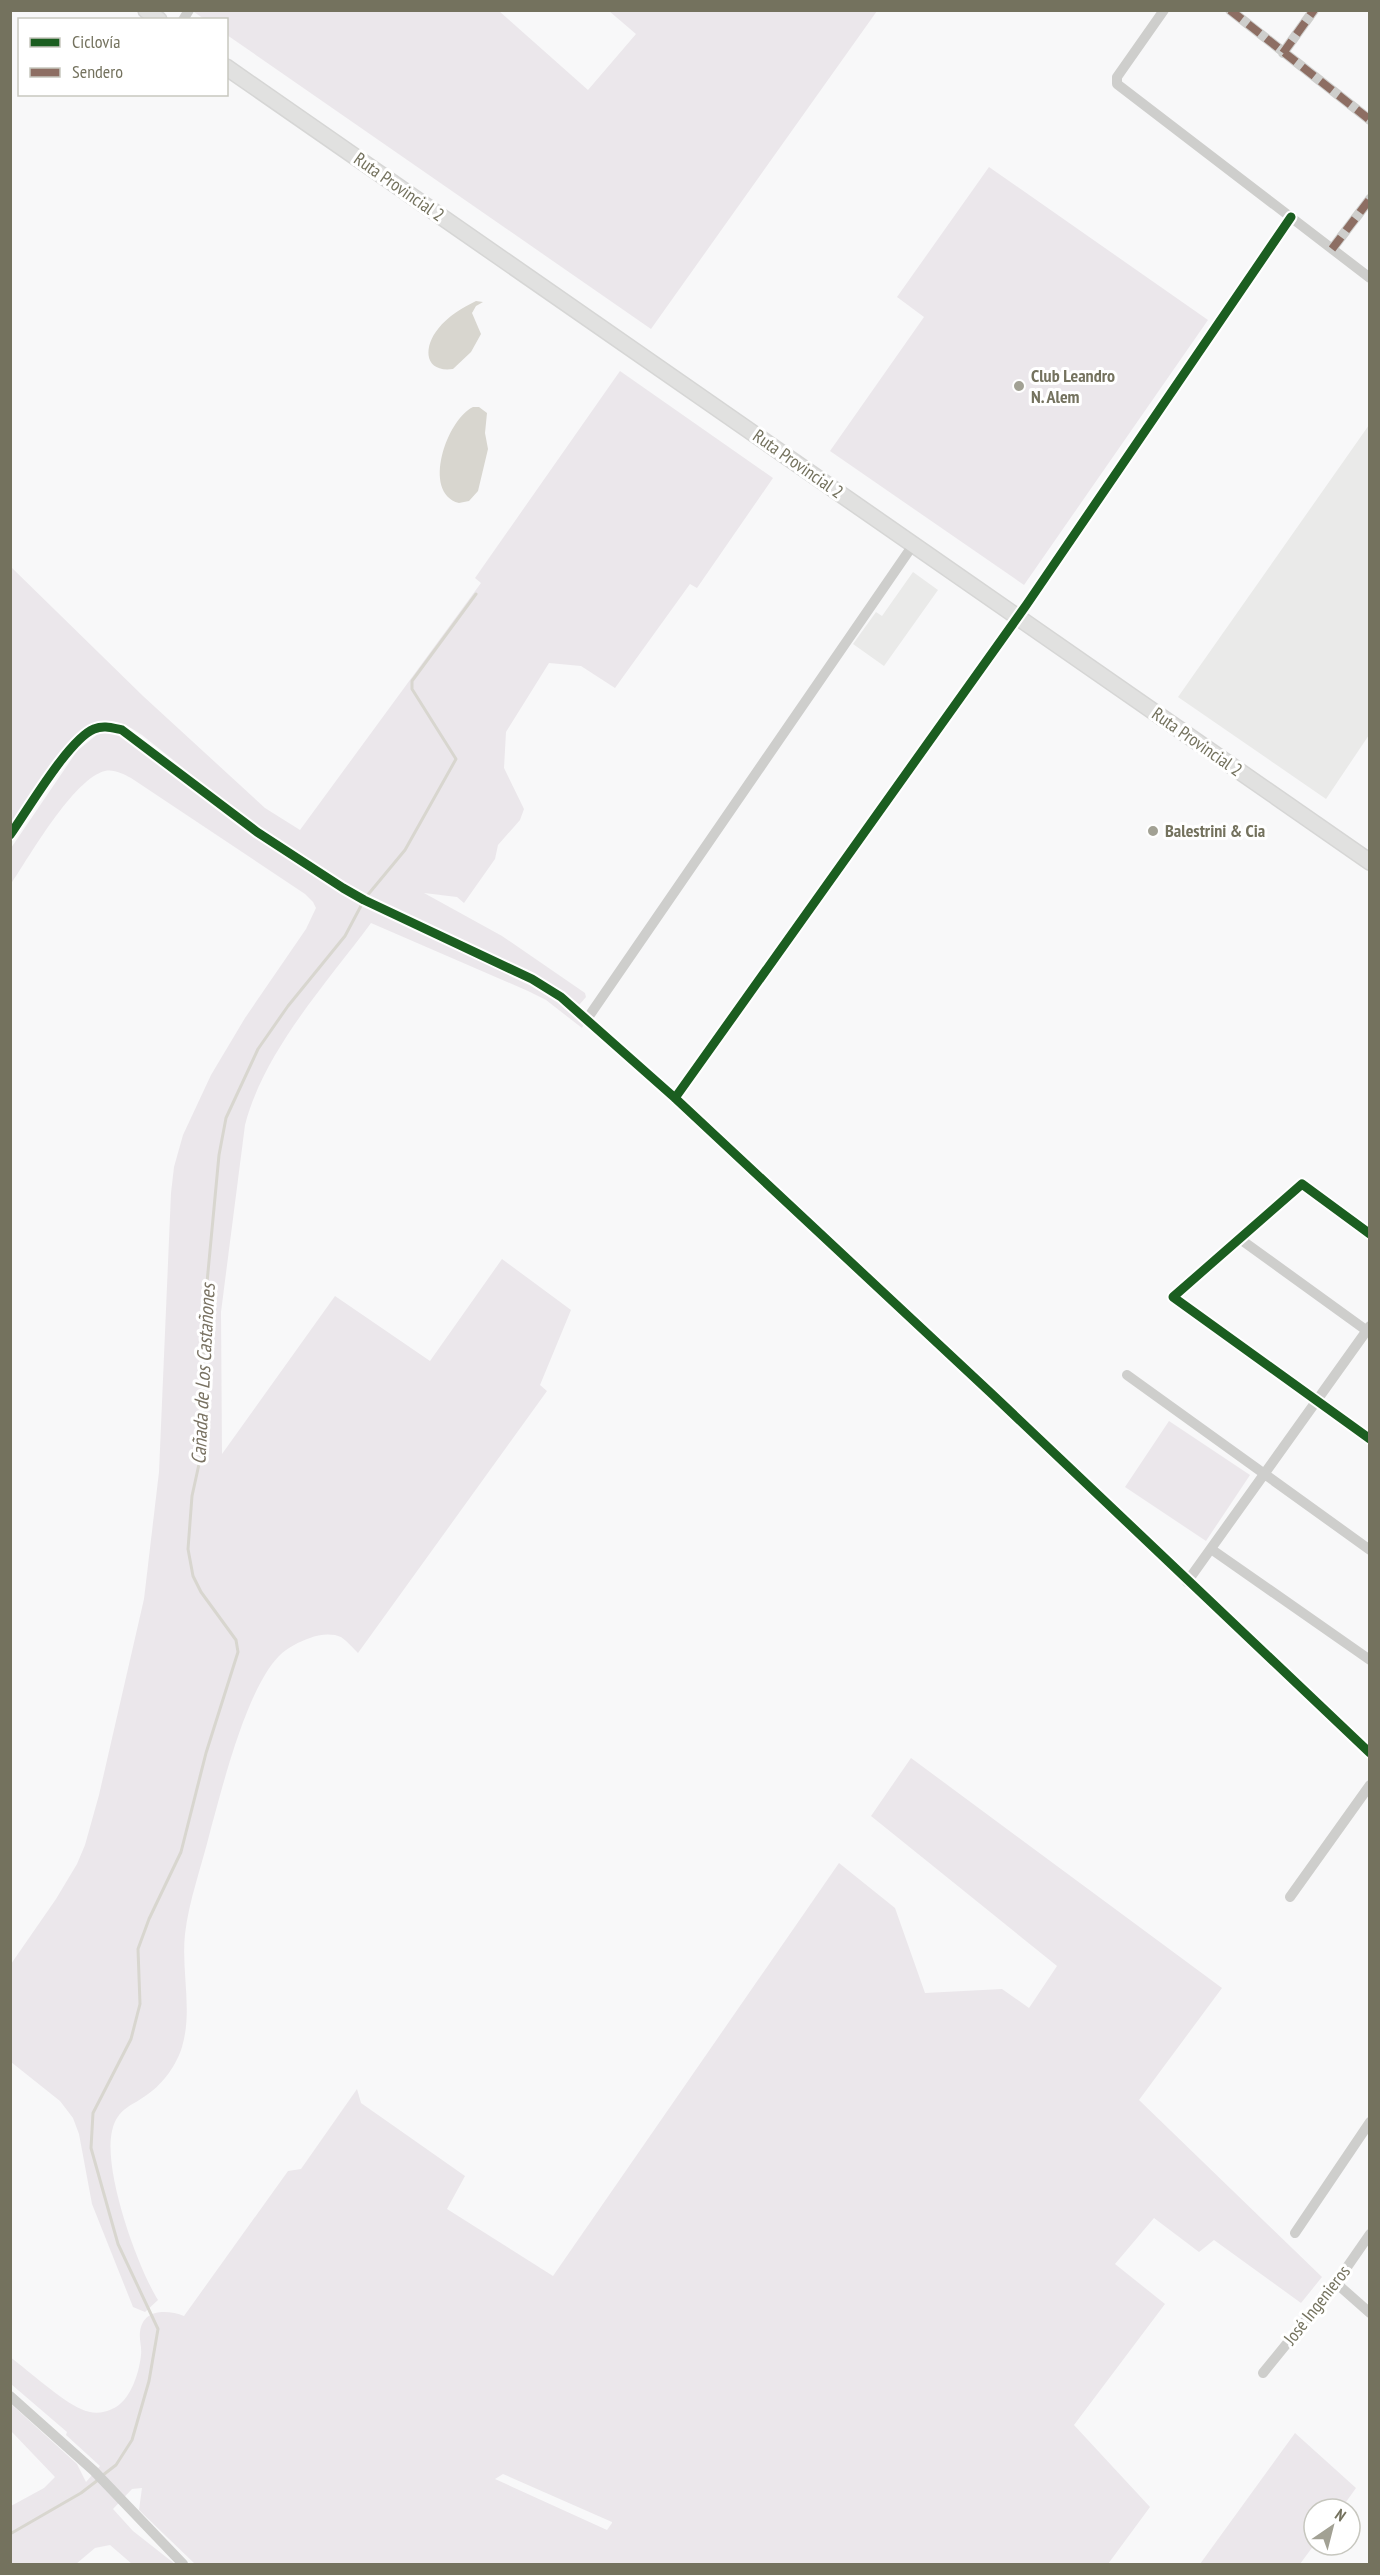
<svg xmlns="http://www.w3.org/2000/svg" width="1380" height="2575" font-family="'PT Sans Narrow',sans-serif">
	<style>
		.built { fill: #eaeae9 }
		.green { fill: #ebe7eb; fill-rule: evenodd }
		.water { fill: #d8d6cf }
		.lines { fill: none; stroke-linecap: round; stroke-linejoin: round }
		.stream { stroke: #d8d6cf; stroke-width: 3 }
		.secondary-casing { stroke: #d6d6d5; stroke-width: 18 }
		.minor { stroke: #cececc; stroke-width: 10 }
		.secondary { stroke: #e1e1e0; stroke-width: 15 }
		.quiet { stroke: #8d6e63; stroke-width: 8; stroke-dasharray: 15 8; stroke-linecap: butt }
		.cycleway-casing { stroke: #fff; stroke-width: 13 }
		.cycleway { stroke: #1b5e20; stroke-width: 9 }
		.poi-dot { fill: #a2a194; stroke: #fff; stroke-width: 2 }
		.labels { text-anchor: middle; stroke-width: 6; stroke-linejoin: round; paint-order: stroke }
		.street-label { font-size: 18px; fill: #74725e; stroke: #fff }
		.poi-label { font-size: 18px; font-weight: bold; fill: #74725e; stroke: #fff; text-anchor: start }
		.water-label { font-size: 20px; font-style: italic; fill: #797262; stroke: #fff }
	</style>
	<rect width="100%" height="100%" fill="#f8f8f9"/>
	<path class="built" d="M1369 425V735L1326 799 1178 697Z
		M913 572 938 590 884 666 853 644 876 612 882 616Z"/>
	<path class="green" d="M195 11H499L588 90 636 34 609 11H877L651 329 227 35 226 20 204 19 194 12Z
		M989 167 1208 320 1024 585 830 451 924 317 897 297Z
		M620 371 773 478 697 588 690 584 615 688 581 666 549 663 506 732 504 768 524 809 520 820 498 845 495 859 464 903 457 897 424 893 502 936 585 993 586 997 579 1005C512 956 432 932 361 891 329 874 296 855 267 834 225 803 184 768 142 735 125 723 110 716 90 725L11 829V567L143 696 265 808 300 830 481 583 475 578Z
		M99 733H111L128 739 285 857 520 977 560 1001 585 1022 582 1028 546 1000 528 991 371 923C326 984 264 1051 245 1125L221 1312 222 1454 335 1296 430 1361 502 1259 571 1310 540 1385 547 1391 358 1653C353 1648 347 1641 341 1637 333 1633 319 1634 310 1638 299 1642 288 1647 279 1656 246 1690 223 1785 210 1832 202 1865 189 1900 185 1934 181 1971 193 2010 182 2047 177 2064 163 2084 148 2094 131 2107 118 2107 112 2131 103 2171 137 2266 158 2300L145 2312 133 2307 92 2204 79 2134 73 2118 60 2101 11 2062V1964L56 1899 77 1864 85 1845 99 1795 144 1599 159 1472 171 1193 174 1167 183 1135 211 1075 245 1018 306 929 316 908 313 902 305 894 131 778C123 774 114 769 105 771 74 778 29 857 11 884V848L77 751Z
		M1169 1421 1250 1475 1206 1541 1125 1487Z
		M911 1758 1222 1988 1139 2100 1322 2277 1301 2303 1214 2240 1199 2252 1154 2218 1115 2264 1165 2304 1074 2425 1150 2507 1108 2564H195L139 2510 142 2488 132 2489 113 2509 133 2531 175 2564H132L110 2545 95 2548 76 2564H11V2506L44 2488 55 2477 11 2431V2404L77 2464 86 2482 100 2466 66 2435 67 2432 11 2384 10 2357C29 2371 62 2401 81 2409 92 2414 101 2414 112 2409 130 2402 139 2374 141 2355 142 2347 139 2339 140 2332 143 2308 168 2310 184 2316L288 2171 301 2169 357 2089 361 2103 465 2176 447 2209 553 2276 839 1863 895 1908 925 1993 1002 1989 1029 2008 1057 1966 871 1816ZM503 2474 612 2522V2523L607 2530 495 2479Z
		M1295 2433 1356 2488 1341 2509H1314V2545L1300 2564H1200Z"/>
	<path class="water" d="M476 301 483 302 476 306 472 313 481 334 471 352 453 369C424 373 423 347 438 329 448 316 462 308 476 301Z
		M473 407H479L487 413 485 433 488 449 478 491 469 501 459 503C421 493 447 419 473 407Z"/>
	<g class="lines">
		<path class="stream" d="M366 897 405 850 456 759 412 689V681L476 594
			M103 2475 116 2465 132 2440 149 2381 158 2329 118 2244 91 2148 93 2113 131 2039 140 2004 138 1949 149 1919 181 1852 206 1753 238 1652 236 1640 201 1592 193 1576 188 1549 192 1496 201 1455 205 1420 203 1325 219 1155 226 1118 258 1049 288 1006 345 936 363 902
			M10 2534 81 2493 98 2480"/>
		<defs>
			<path id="secondary" d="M146 10 159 20
				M226 67 1370 862"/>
		</defs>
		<use href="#secondary" class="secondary-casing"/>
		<path class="minor" d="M1164 10 1117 77V84L1370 278
			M1230 10 1370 120
			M183 20 189 10
			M1283 53 1314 10
			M1332 249 1370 199
			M10 835C27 811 69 739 94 729 104 725 112 728 122 730L257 832 343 888 364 900 532 979 561 997 675 1098 993 1395 1370 1753
			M587 1019 913 545
			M675 1098 1027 604 1291 217
			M1370 1234 1302 1184 1173 1297 1370 1439
			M1240 1239 1370 1333
			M1127 1375 1370 1550
			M1211 1549 1370 1660
			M1187 1582 1370 1326
			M1290 1897 1370 1785
			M1295 2233 1370 2122
			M1336 2283 1370 2313
			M1263 2373 1336 2283 1370 2234
			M10 2396 94 2471 183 2564"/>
		<use href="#secondary" class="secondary"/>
		<path class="quiet" d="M1230 10 1370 120
			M1283 53 1314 10
			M1332 249 1370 199"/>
		<defs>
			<path id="cycleway" d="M10 835C27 811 69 739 94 729 104 725 112 728 122 730L257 832 343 888 364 900 532 979 561 997 675 1098 993 1395 1370 1753
				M675 1098 1027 604 1291 217
				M1370 1234 1302 1184 1173 1297 1370 1439"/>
		</defs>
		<use href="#cycleway" class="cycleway-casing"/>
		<use href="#cycleway" class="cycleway"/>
	</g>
	<g class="poi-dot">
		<circle cx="1019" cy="386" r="6"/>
		<circle cx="1153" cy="831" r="6"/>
	</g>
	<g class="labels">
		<g class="street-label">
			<text transform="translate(399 187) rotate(35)" y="6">Ruta Provincial 2</text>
			<text transform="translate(798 464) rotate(35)" y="6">Ruta Provincial 2</text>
			<text transform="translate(1197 742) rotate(35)" y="6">Ruta Provincial 2</text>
			<text transform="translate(1317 2305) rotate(-52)" y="6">José Ingenieros</text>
		</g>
		<g class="poi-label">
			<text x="1031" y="382">Club Leandro<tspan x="1031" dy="21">N. Alem</tspan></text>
			<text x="1165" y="837">Balestrini &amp; Cia</text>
		</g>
		<g class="water-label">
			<text transform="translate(203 1374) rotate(-87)" y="7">Cañada de Los Castañones</text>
		</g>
	</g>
	<rect width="1380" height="2575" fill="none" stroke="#74725e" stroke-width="24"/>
	<rect x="18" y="18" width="210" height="78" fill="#ffffff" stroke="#c7c7bf" stroke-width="1.5"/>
	<rect x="30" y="38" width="30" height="9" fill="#1b5e20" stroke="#c7c7bf" stroke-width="1.5"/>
	<text x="72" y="48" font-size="18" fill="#74725e">Ciclovía</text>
	<rect x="30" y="68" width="30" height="9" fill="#8d6e63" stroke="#c7c7bf" stroke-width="1.5"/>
	<text x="72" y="78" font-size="18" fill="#74725e">Sendero</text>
	<g transform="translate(1332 2527) rotate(35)"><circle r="28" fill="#ffffff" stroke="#c7c7bf" stroke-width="1.5"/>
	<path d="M0-4.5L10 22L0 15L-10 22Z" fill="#a2a194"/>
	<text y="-9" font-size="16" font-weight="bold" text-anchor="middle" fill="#74725e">N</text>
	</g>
</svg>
